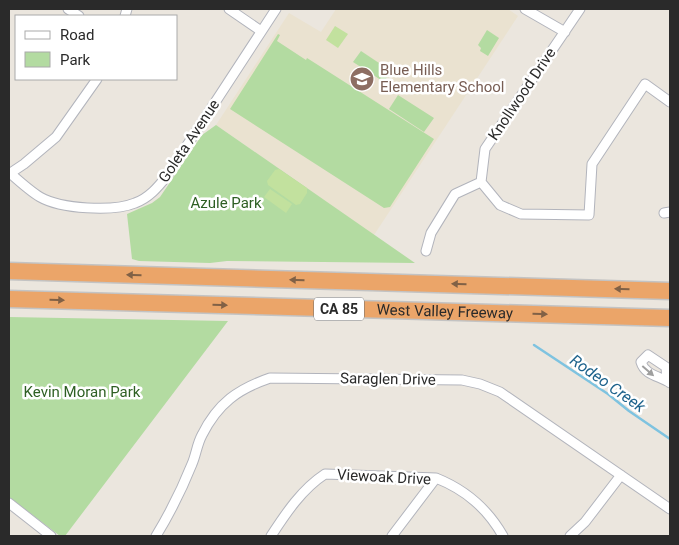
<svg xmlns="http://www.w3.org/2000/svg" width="679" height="545" font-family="Roboto,sans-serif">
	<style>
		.education { fill: #eae2d0 }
		.green { fill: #b3dba1 }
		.pitch { fill: #c2e19e }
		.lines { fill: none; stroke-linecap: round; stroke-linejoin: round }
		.stream { stroke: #7ec3e0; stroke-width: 2.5 }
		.street-casing { stroke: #b2b4bc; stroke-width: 11 }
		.highway-casing { stroke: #c3c3c3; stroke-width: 19 }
		.street { stroke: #fff; stroke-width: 9 }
		.highway { stroke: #eba569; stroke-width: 16 }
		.oneway { fill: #816146 }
		.oneway2 { fill: #9f9f9f }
		.labels { text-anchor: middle; stroke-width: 5; stroke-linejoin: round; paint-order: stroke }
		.shield { fill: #fff; stroke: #6a6a6a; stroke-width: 1 }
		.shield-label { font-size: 14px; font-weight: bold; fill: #2a2a2a }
		.education-label { font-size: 15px; fill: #785e54; stroke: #fff; text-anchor: start }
		.street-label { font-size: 15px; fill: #2a2a2a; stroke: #fff }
		.park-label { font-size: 15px; fill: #2e5f23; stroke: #fff }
		.water-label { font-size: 16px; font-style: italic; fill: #1d628b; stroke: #fff }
	</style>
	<rect width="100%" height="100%" fill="#ebe6de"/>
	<path class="education" d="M336 9H508L518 16 374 235 216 125 289 13 321 32Z"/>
	<path class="green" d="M487 30 499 38 488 56 480 51 481 48 478 45Z
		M278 34 280 35 277 41 306 60 307 58 434 139 390 207 384 208 230 109Z
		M361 51 391 71 384 82 353 62Z
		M398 95 434 118 424 132 389 109Z
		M216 125 415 263 227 261 210 263 139 261 132 259 127 214 152 203 160 197 202 135Z
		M9 317 228 321 65 536H60L9 497Z"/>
	<path class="pitch" d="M335 26 348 34 338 48 326 40Z
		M279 169 307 188V193L300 204 296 205 268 185 267 181 275 170Z
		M270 189 292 204 286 213 264 197Z"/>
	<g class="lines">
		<path class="stream" d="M534 345 608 394 629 411 670 439"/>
		<defs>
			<path id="street" d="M68 9 79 16
				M229 9 261 31
				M525 9 565 32
				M125 16 127 9
				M10 173C19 181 30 191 40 197 61 209 113 212 135 203 149 198 158 187 167 176L276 9
				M9 174 24 164 56 137 97 79
				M481 182 500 205 521 214 589 215 592 164 645 84 670 102
				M664 213 670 212
				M426 251 431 233 455 194 481 182 485 149 580 9
				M667 381 666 367 648 355 641 362C645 376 661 376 670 383
				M9 503 51 536
				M156 536C170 513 182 489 192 464 196 455 197 444 202 435 218 403 238 389 270 378L462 380 480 384 500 392 670 509
				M271 536C286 513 302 489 325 474L436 478C466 490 487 508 503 536
				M392 536 436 478
				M570 536 585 522 621 475"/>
			<g id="highway">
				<path d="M9 271 670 291"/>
				<path id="s1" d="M9 299 670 318"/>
			</g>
		</defs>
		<use href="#street" class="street-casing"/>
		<use href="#highway" class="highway-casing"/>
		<use href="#street" class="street"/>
		<use href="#highway" class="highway"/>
	</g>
	<defs><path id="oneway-solid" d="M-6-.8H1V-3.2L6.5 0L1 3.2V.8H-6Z" transform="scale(1.25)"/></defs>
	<g class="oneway">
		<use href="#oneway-solid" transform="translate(134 275) rotate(-178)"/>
		<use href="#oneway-solid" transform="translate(297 280) rotate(-178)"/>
		<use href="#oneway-solid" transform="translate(459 284) rotate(-178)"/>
		<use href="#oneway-solid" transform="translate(622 289) rotate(-178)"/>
		<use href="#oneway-solid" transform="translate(57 300) rotate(2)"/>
		<use href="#oneway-solid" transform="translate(220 305) rotate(2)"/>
		<use href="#oneway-solid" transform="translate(540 314) rotate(2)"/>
	</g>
	<use class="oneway2" href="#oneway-solid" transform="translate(648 371) rotate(41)"/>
	<defs>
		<symbol id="school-disc" viewBox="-11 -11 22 22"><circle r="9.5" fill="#8d6e63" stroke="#fff"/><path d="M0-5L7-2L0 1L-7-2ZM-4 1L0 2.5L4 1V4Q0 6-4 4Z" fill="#fff"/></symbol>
	</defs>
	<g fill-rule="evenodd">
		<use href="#school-disc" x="348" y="65" width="28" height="28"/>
	</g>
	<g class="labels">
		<rect class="shield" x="314" y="297.5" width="50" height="23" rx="4"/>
		<g class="shield-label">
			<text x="339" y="314">CA 85</text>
		</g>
		<g class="education-label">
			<text x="380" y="75">Blue Hills<tspan x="380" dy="17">Elementary School</tspan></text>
		</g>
		<g class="street-label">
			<text transform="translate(522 94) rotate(-56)" y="5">Knollwood Drive</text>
			<text transform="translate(189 141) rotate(-56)" y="5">Goleta Avenue</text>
			<text dy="5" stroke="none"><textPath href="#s1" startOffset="436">West Valley Freeway</textPath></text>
			<text transform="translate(388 379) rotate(1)" y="5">Saraglen Drive</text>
			<text transform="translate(384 477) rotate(3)" y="5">Viewoak Drive</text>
		</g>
		<g class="park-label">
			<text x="226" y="208">Azule Park</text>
			<text x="82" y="397">Kevin Moran Park</text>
		</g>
		<g class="water-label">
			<text transform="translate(608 383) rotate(35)" y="6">Rodeo Creek</text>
		</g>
	</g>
	<rect width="679" height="545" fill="none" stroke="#2a2a2a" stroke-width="20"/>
	<rect x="15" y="15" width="162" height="65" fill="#ffffff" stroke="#aaaaaa"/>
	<rect x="25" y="31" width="25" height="8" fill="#ffffff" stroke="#aaaaaa"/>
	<text x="60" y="40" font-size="15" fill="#2a2a2a">Road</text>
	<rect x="25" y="52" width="25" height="15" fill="#b3dba1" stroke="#aaaaaa"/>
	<text x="60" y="65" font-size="15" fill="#2a2a2a">Park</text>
</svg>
